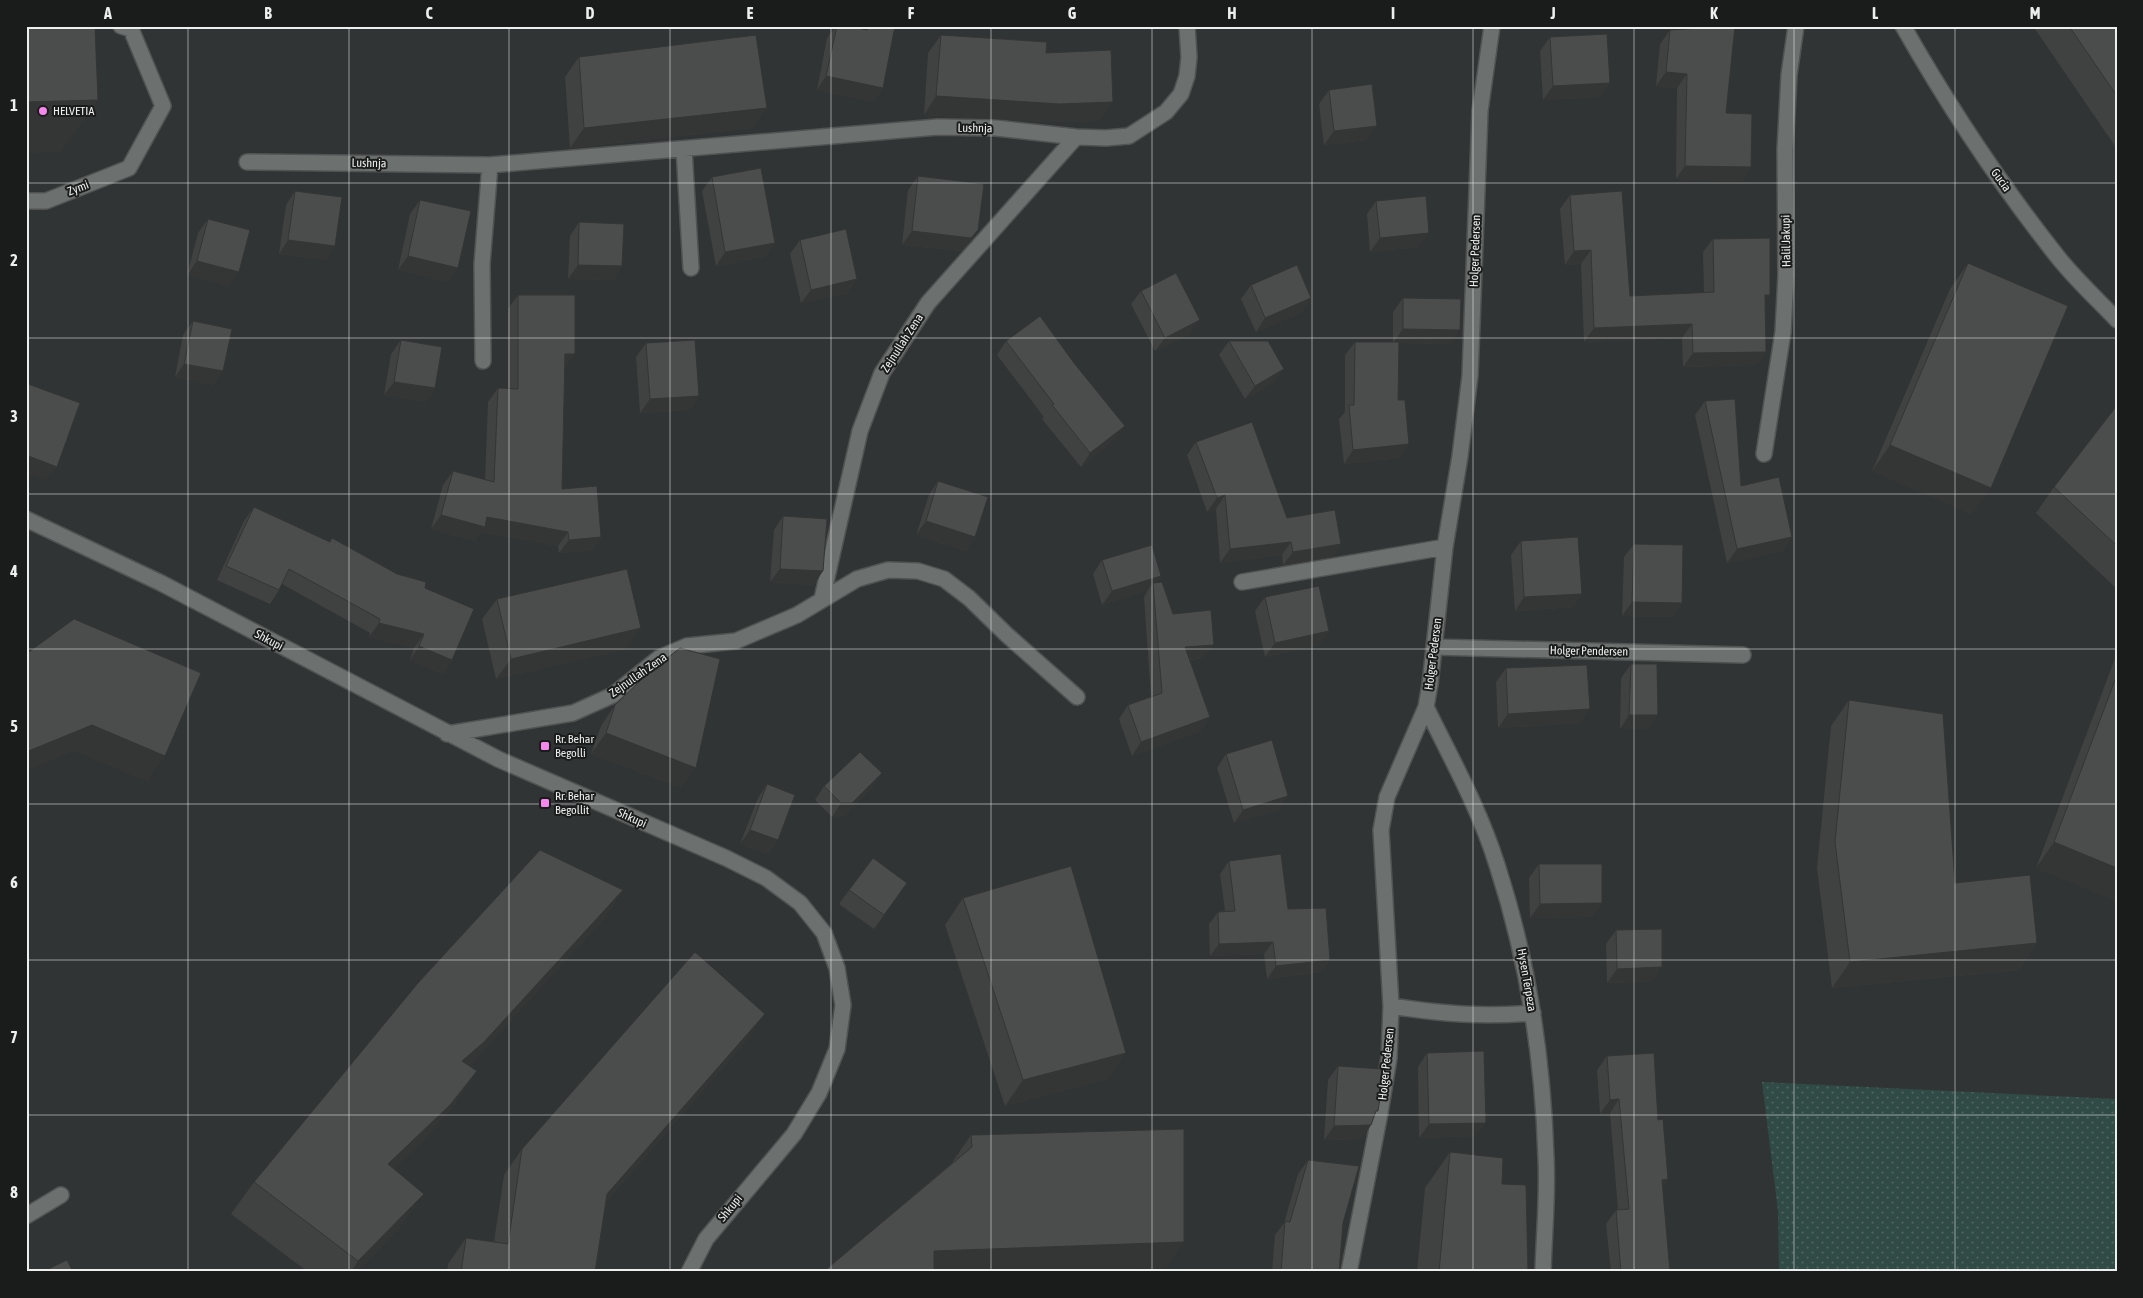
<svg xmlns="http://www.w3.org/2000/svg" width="2143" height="1298" font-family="'Asap Condensed',sans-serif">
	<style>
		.grass { fill: url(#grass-dots) }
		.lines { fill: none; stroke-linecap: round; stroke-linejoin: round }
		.minor-casing { stroke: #505352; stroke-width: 18 }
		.minor { stroke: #6c706f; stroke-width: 15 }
		.wall { fill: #404241 }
		.shaded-wall { fill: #343635 }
		.building { fill: #4a4d4c; stroke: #343635 }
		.grid { fill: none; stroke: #edefef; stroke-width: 1; stroke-opacity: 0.55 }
		.poi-dot { fill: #f688ed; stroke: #1a1c1b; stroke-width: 2 }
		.labels { text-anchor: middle; stroke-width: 4; stroke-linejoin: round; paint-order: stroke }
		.poi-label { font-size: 12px; fill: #edefef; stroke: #1a1c1b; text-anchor: start }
		.street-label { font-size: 12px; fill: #edefef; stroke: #1a1c1b }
		.neatline { fill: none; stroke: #edefef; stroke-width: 2 }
		.grid-label { font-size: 16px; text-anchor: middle; font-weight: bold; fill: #edefef }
	</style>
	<defs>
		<pattern id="grass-dots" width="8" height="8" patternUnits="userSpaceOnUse" patternTransform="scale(1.25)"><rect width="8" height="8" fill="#304a45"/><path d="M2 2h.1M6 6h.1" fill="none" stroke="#4e6460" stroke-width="1.8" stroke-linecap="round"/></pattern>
	</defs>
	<rect width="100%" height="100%" fill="#313434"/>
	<path class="grass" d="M1762 1082 2117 1099V1272H1779L1778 1211Z"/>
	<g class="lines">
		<defs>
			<path id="minor" d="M1903 26C1949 107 2000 184 2057 256 2075 279 2097 299 2117 320
				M684 149 691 268
				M247 162 490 165 938 127 996 128 1076 137 1106 138 1129 136 1166 112 1181 94 1187 76 1189 57 1187 26
				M26 201H46L129 168 163 106 131 29 121 26
				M483 361 482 264 490 165
				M1764 454 1783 332 1786 275 1785 150 1789 75 1796 26
				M26 519 161 583 498 759 726 858 766 878 800 903 824 933 837 968 843 1005 837 1049 819 1093 794 1134 706 1239 689 1272
				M1242 582 1445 547
				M822 599 860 431 882 373 928 303 1076 137
				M1434 647 1743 655
				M1426 707C1451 758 1480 810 1497 865 1528 960 1543 1059 1546 1158 1548 1196 1544 1234 1543 1272
				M447 734 573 713 613 695 659 658 687 646 736 641 797 615 857 579 888 570 918 571 944 579 969 598 1007 635 1077 697
				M1391 1006C1442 1014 1481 1017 1533 1013
				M26 1216 61 1195
				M1349 1272 1380 1113 1389 1058 1391 1006 1381 830 1387 797 1426 707 1430 684 1445 547 1460 456 1470 376 1480 111 1492 26"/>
		</defs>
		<use href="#minor" class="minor-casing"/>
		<use href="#minor" class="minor"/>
	</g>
	<path class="wall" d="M836 26H847L861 29 862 26H895L883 88 873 102 817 90 827 38Z
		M1695 26H1711L1710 27 1726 113 1751 167 1742 181 1676 179 1677 88 1656 86 1660 44 1670 30 1704 28Z
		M2033 26H2117V149Z
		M941 35 1046 53 1100 121 1046 122 924 115 928 53Z
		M1550 37 1610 83 1600 97 1543 100 1540 51Z
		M579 57 753 128 570 148 565 77Z
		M1329 90 1367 140 1324 145 1319 104Z
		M918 176 978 230 968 244 961 251 902 245 908 190Z
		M712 177 775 243 765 257 716 266 702 191Z
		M295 191 335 246 326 260 279 254 286 205Z
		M1570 195 1630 296 1704 293 1703 252 1713 239 1765 303 1766 352 1756 365 1683 367 1682 338 1584 342 1581 264 1565 265 1560 209Z
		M420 200 458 268 448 282 398 270 410 214Z
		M1376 201 1419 247 1370 252 1367 214Z
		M208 219 229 286 187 275 198 233Z
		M579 222 622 266 613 280 568 279 570 236Z
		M800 240 848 293 801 303 790 254Z
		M1968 263 1972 514 1872 471 1950 289Z
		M1251 285 1311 298 1302 312 1256 332 1241 299Z
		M1141 291 1190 334 1155 351 1131 304Z
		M518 295 565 368 562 489 601 537 592 550 559 553 558 546 481 532 475 541 431 529 443 485 453 471 485 480 488 402 498 388 508 389V309Z
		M1403 298 1451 344 1399 343 1398 400 1400 458 1344 464 1339 419 1345 412V355L1355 342H1393V312Z
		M193 321 214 385 175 377 183 335Z
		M401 340 435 388 425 402 384 395 391 354Z
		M1006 341 1115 439 1081 467 1042 419 1044 417 997 355Z
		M1229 341 1275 382 1245 399 1219 355Z
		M646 343 690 410 640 413 636 357Z
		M1705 401 1741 486 1783 551 1727 563 1695 415Z
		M2117 410V589L2036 513 2054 487Z
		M1196 442 1287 518 1341 544 1332 557 1283 565 1282 555 1220 563 1216 509 1207 512 1187 455Z
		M938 481 975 537 966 551 916 535 929 495Z
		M254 507 329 542 332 538 397 574 425 588 452 660 443 674 410 660 414 648 369 637 370 633 282 584 279 590 270 604 217 580 244 521Z
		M783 516 814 585 770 582 774 530Z
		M1521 541 1582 594 1573 607 1515 611 1511 555Z
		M1634 544 1682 603 1673 617 1622 616 1624 557Z
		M1102 560 1161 576 1156 583 1173 614 1204 658 1190 660 1210 717 1200 731 1132 756 1119 719 1128 705 1151 697 1144 597 1148 590 1102 605 1093 574Z
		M1265 597 1329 631 1319 645 1265 657 1255 611Z
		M497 599 626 649 496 679 482 619Z
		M2117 653V901L2036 868Z
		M1631 664 1649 729H1620L1621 678Z
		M1506 668 1581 723 1498 728 1496 682Z
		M1849 700 1955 883 2037 943 2019 970 1832 988 1817 868 1831 726Z
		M615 705 682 788 591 754 601 726Z
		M1226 754 1279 810 1234 823 1217 768Z
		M882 773 872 787 842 817H832L815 800 824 786Z
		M767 784 778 840 768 854 740 844 758 798Z
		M1229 861 1288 909 1322 972 1267 979 1264 954 1210 956 1209 924 1218 912 1225 911 1220 874Z
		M1539 864 1593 917 1530 918 1529 878Z
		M623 890 601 922 469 1066 455 1104 427 1137 394 1169 401 1226 357 1272H308L231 1214 254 1182Z
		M849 890 898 896 874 929 839 904Z
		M963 898 1108 1079 1005 1106 945 925Z
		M1616 930 1653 981 1607 983 1606 944Z
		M747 1040 606 1201 595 1272H447L448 1264 466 1238 494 1242 504 1175 522 1149Z
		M1427 1053 1476 1136 1419 1138 1418 1067Z
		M1607 1056 1658 1120 1668 1179 1662 1187 1670 1272H1611L1606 1224 1616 1210H1618L1610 1113 1600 1114 1597 1070Z
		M1338 1066 1374 1117 1362 1139 1324 1140 1328 1080Z
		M971 1135 1166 1268 1066 1272H823L953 1162V1161Z
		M1450 1152 1502 1184 1528 1272H1417L1425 1188Z
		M1308 1160 1343 1223 1339 1272H1272L1275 1235 1284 1223 1298 1174Z"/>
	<path class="shaded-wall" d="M1695 26H1711L1709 29Z
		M1666 72 1687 74 1677 88 1656 86Z
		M826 76 883 88 873 102 817 90Z
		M1610 83 1600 97 1543 100 1553 86Z
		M936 96 1113 102 1100 121 1046 122 924 115Z
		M98 100 61 152 26 154V102Z
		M767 108 753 128 570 148 584 128Z
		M1377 126 1367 140 1324 145 1334 131Z
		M1685 166 1751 167 1742 181 1676 179Z
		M978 230 968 244 961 251 902 245 912 231Z
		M1429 233 1419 247 1370 252 1380 238Z
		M288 240 335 246 326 260 279 254Z
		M775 243 765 257 716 266 725 252Z
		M1591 250 1581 264 1565 265 1574 251Z
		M408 256 458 268 448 282 398 270Z
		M197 261 239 272 229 286 187 275Z
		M578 265 622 266 613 280 568 279Z
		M857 279 848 293 801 303 811 290Z
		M1765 295H1770L1761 309Z
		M1311 298 1302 312 1256 332 1265 318Z
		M1200 320 1190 334 1155 351 1165 338Z
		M1692 324 1682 338 1584 342 1594 328Z
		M1403 329 1460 330 1451 344 1393 343Z
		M1766 352 1756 365 1683 367 1693 353Z
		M565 354H575L565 368H555Z
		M184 364 223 371 214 385 175 377Z
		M1284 369 1275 382 1245 399 1255 386Z
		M394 382 435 388 425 402 384 395Z
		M699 396 690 410 640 413 650 399Z
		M1125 426 1115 439 1081 467 1090 453Z
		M1409 444 1400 458 1344 464 1353 450Z
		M1890 445 1991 488 1972 514 1872 471Z
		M26 455 57 467 47 480 26 473Z
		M1225 495 1216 509 1207 512 1217 498Z
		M441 515 487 517 568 532 558 546 481 532 475 541 431 529Z
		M926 521 975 537 966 551 916 535Z
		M601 537 592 550 559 553 569 540Z
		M1792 537 1783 551 1727 563 1737 549Z
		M1291 542 1282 555 1220 563 1230 549Z
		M1341 544 1332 557 1283 565 1293 552Z
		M780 569 823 571 814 585 770 582Z
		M1161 576 1154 587 1153 583 1148 590 1102 605 1112 591Z
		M1582 594 1573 607 1515 611 1524 597Z
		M1632 602 1682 603 1673 617 1622 616Z
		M379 623 424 634 414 648 369 637Z
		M641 628 626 649 496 679 511 659Z
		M1329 631 1319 645 1265 657 1275 643Z
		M1214 645 1204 658 1175 661 1185 647Z
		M419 646 452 660 443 674 410 660Z
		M1590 709 1581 723 1498 728 1508 714Z
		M1629 715H1658L1649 729H1620Z
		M1210 717 1200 731 1132 756 1141 742Z
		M92 725 165 756 147 782 74 751 26 771V752Z
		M606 733 696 768 682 788 591 754Z
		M882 773 872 787 842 817H832L841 803Z
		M1288 796 1279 810 1234 823 1243 810Z
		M750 830 778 840 768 854 740 844Z
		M2054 842 2117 868V901L2036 868Z
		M623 890 601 922 462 1075V1061Z
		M1602 903 1593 917 1530 918 1540 904Z
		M1273 942 1264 954 1210 956 1219 944Z
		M2037 943 2019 970 1832 988 1850 962Z
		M1330 960 1322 972 1267 979 1276 966Z
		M1662 967 1653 981 1607 983 1617 969Z
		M765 1014 747 1040 589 1220 607 1194Z
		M1126 1053 1108 1079 1005 1106 1023 1080Z
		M477 1071 455 1104 427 1137 366 1197 388 1164Z
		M1619 1099 1610 1113 1600 1114 1610 1100Z
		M1486 1123 1476 1136 1419 1138 1429 1124Z
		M1371 1125 1362 1139 1324 1140 1334 1126Z
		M1668 1179 1658 1193 1662 1180Z
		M424 1194 401 1226 357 1272H351L358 1261Z
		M1184 1242 1166 1268 1066 1272H919L934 1251Z"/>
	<path class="building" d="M26 26H95L98 100 26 102Z
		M837 26H847L867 30 868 26H895L883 88 826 76Z
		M1735 26 1726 113 1752 114 1751 167 1685 166 1687 74 1666 72 1670 30Z
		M2069 26H2117V96Z
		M1607 34 1610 83 1553 86 1550 37Z
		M756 35 767 108 584 128 579 57Z
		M941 35 1047 42 1046 53 1111 50 1113 102 1059 104 936 96Z
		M1372 84 1377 126 1334 131 1329 90Z
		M761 168 775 243 725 252 712 177Z
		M918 176 984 184 978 230 971 238 912 231Z
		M295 191 342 197 335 246 288 240Z
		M1622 191 1630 296 1714 292 1713 239 1770 238V295H1765L1766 352 1693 353 1692 324 1594 328 1591 250 1574 251 1570 195Z
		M1426 196 1429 233 1380 238 1376 201Z
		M420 200 471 211 458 268 408 256Z
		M208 219 250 230 239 272 197 261Z
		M579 222 624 224 622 266 578 265Z
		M846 229 857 279 811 290 800 240Z
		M1968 263 2068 306 1991 488 1890 445Z
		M1297 265 1311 298 1265 318 1251 285Z
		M1176 273 1200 320 1165 338 1141 291Z
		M518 295H575V354H565L562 489 597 486 601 537 569 540 568 532 487 517 485 527 441 515 453 471 494 482 498 388 518 389Z
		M1403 298 1461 299 1460 330 1403 329Z
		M1040 316 1074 363 1125 426 1090 453 1052 405 1054 404 1006 341Z
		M193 321 232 329 223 371 184 364Z
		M401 340 442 347 435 388 394 382Z
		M695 340 699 396 650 399 646 343Z
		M1229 341H1268L1284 369 1255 386Z
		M1355 342H1399L1398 400H1405L1409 444 1353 450 1349 405H1354Z
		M28 384 80 403 57 467 26 455V389Z
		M1735 399 1741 486 1779 477 1792 537 1737 549 1705 401Z
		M2115 408 2117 410V546L2054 487Z
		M1252 422 1287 518 1335 510 1341 544 1293 552 1291 542 1230 549 1225 495 1217 498 1196 442Z
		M938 481 988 497 975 537 926 521Z
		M254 507 330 542 332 538 397 574 426 582 425 588 474 609 452 660 419 646 424 634 379 623 380 619 289 569 279 590 226 566Z
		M783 516 827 519 823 571 780 569Z
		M1578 537 1582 594 1524 597 1521 541Z
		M1634 544 1683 545 1682 603 1632 602Z
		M1152 545 1161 576 1112 591 1102 560Z
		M627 569 641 628 511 659 497 599Z
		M1162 582 1173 614 1211 610 1214 645 1185 647 1210 717 1141 742 1128 705 1162 693 1153 583Z
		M1319 586 1329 631 1275 643 1265 597Z
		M74 619 201 673 165 756 92 725 26 752V654Z
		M680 648 720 659 696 768 606 733 615 705 647 674Z
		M1631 664H1657L1658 715H1629Z
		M1587 665 1590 709 1508 714 1506 668Z
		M2117 675V868L2054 842Z
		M1849 700 1943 714 1955 883 2030 875 2037 943 1850 962 1835 842Z
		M1272 740 1288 796 1243 810 1226 754Z
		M860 752 882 773 852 803H841L824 786Z
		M767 784 795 795 778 840 750 830Z
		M540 850 623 890 484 1042 462 1061 477 1071 450 1105 388 1164 424 1194 358 1261 254 1182 418 983Z
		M1281 854 1288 909 1326 908 1330 960 1276 966 1273 942 1219 944 1218 912 1235 911 1229 861Z
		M873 858 907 883 884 915 849 890Z
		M1539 864H1602V903L1540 904Z
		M1071 866 1126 1053 1023 1080 963 898Z
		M1662 929V967L1617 969 1616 930Z
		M695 952 765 1014 607 1194 595 1272H461L466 1238 508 1244 522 1149Z
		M1484 1051 1486 1123 1429 1124 1427 1053Z
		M1654 1053 1658 1120 1663 1119 1668 1179 1662 1180 1670 1272H1621L1616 1210 1629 1209 1619 1099 1610 1100 1607 1056Z
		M1338 1066 1382 1069 1380 1098 1378 1111H1376L1371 1125 1334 1126Z
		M1184 1129V1242L934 1251V1272H823L972 1147 971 1135Z
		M1450 1152 1503 1158 1502 1184 1526 1185 1528 1272H1439Z
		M1308 1160 1359 1166 1343 1223 1339 1272H1281L1285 1221 1290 1222Z
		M67 1260 73 1272H42Z"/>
	<path class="grid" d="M188 26V1272M349 26V1272M509 26V1272M670 26V1272M831 26V1272M991 26V1272M1152 26V1272M1312 26V1272M1473 26V1272M1634 26V1272M1794 26V1272M1955 26V1272M26 183H2117M26 338H2117M26 494H2117M26 649H2117M26 804H2117M26 960H2117M26 1115H2117"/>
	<g class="poi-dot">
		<circle cx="43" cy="111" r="5"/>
		<rect x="540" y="741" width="10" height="10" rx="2.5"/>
		<rect x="540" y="798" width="10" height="10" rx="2.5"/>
	</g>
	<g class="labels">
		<g class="poi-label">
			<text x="53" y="115">HELVETIA</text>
			<text x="555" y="743">Rr. Behar<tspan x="555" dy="14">Begolli</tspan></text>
			<text x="555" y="800">Rr. Behar<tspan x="555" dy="14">Begollit</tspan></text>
		</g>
		<g class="street-label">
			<text transform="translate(975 128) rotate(1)" y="4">Lushnja</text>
			<text transform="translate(369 163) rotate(1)" y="4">Lushnja</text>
			<text transform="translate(2001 180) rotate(54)" y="4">Gucia</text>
			<text transform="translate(78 188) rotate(-21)" y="4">Zymi</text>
			<text transform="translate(1786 241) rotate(-91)" y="4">Halil Jakupi</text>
			<text transform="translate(1475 251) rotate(-88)" y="4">Holger Pedersen</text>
			<text transform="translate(902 343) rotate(-57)" y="4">Zejnullah Zena</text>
			<text transform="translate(269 640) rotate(28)" y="4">Shkupi</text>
			<text transform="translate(1589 651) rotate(1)" y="4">Holger Pendersen</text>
			<text transform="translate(1433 654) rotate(-83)" y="4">Holger Pedersen</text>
			<text transform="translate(638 675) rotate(-35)" y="4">Zejnullah Zena</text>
			<text transform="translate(632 818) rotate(24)" y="4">Shkupi</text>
			<text transform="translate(1527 980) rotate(80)" y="4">Hysen Tërpeza</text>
			<text transform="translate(1386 1064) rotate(-84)" y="4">Holger Pedersen</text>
			<text transform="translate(730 1208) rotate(-51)" y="4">Shkupi</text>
		</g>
	</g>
	<rect width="2143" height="1298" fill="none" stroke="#1a1c1b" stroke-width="55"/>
	<rect x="28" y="28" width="2088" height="1242" class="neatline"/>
	<g class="grid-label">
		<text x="108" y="19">A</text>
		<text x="268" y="19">B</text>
		<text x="429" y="19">C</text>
		<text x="590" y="19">D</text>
		<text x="750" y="19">E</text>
		<text x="911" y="19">F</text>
		<text x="1072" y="19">G</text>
		<text x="1232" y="19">H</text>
		<text x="1393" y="19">I</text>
		<text x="1553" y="19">J</text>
		<text x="1714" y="19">K</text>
		<text x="1875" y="19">L</text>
		<text x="2035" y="19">M</text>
		<text x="14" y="111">1</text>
		<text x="14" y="266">2</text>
		<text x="14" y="422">3</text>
		<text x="14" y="577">4</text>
		<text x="14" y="732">5</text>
		<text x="14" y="888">6</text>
		<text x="14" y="1043">7</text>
		<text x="14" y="1198">8</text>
	</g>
</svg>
